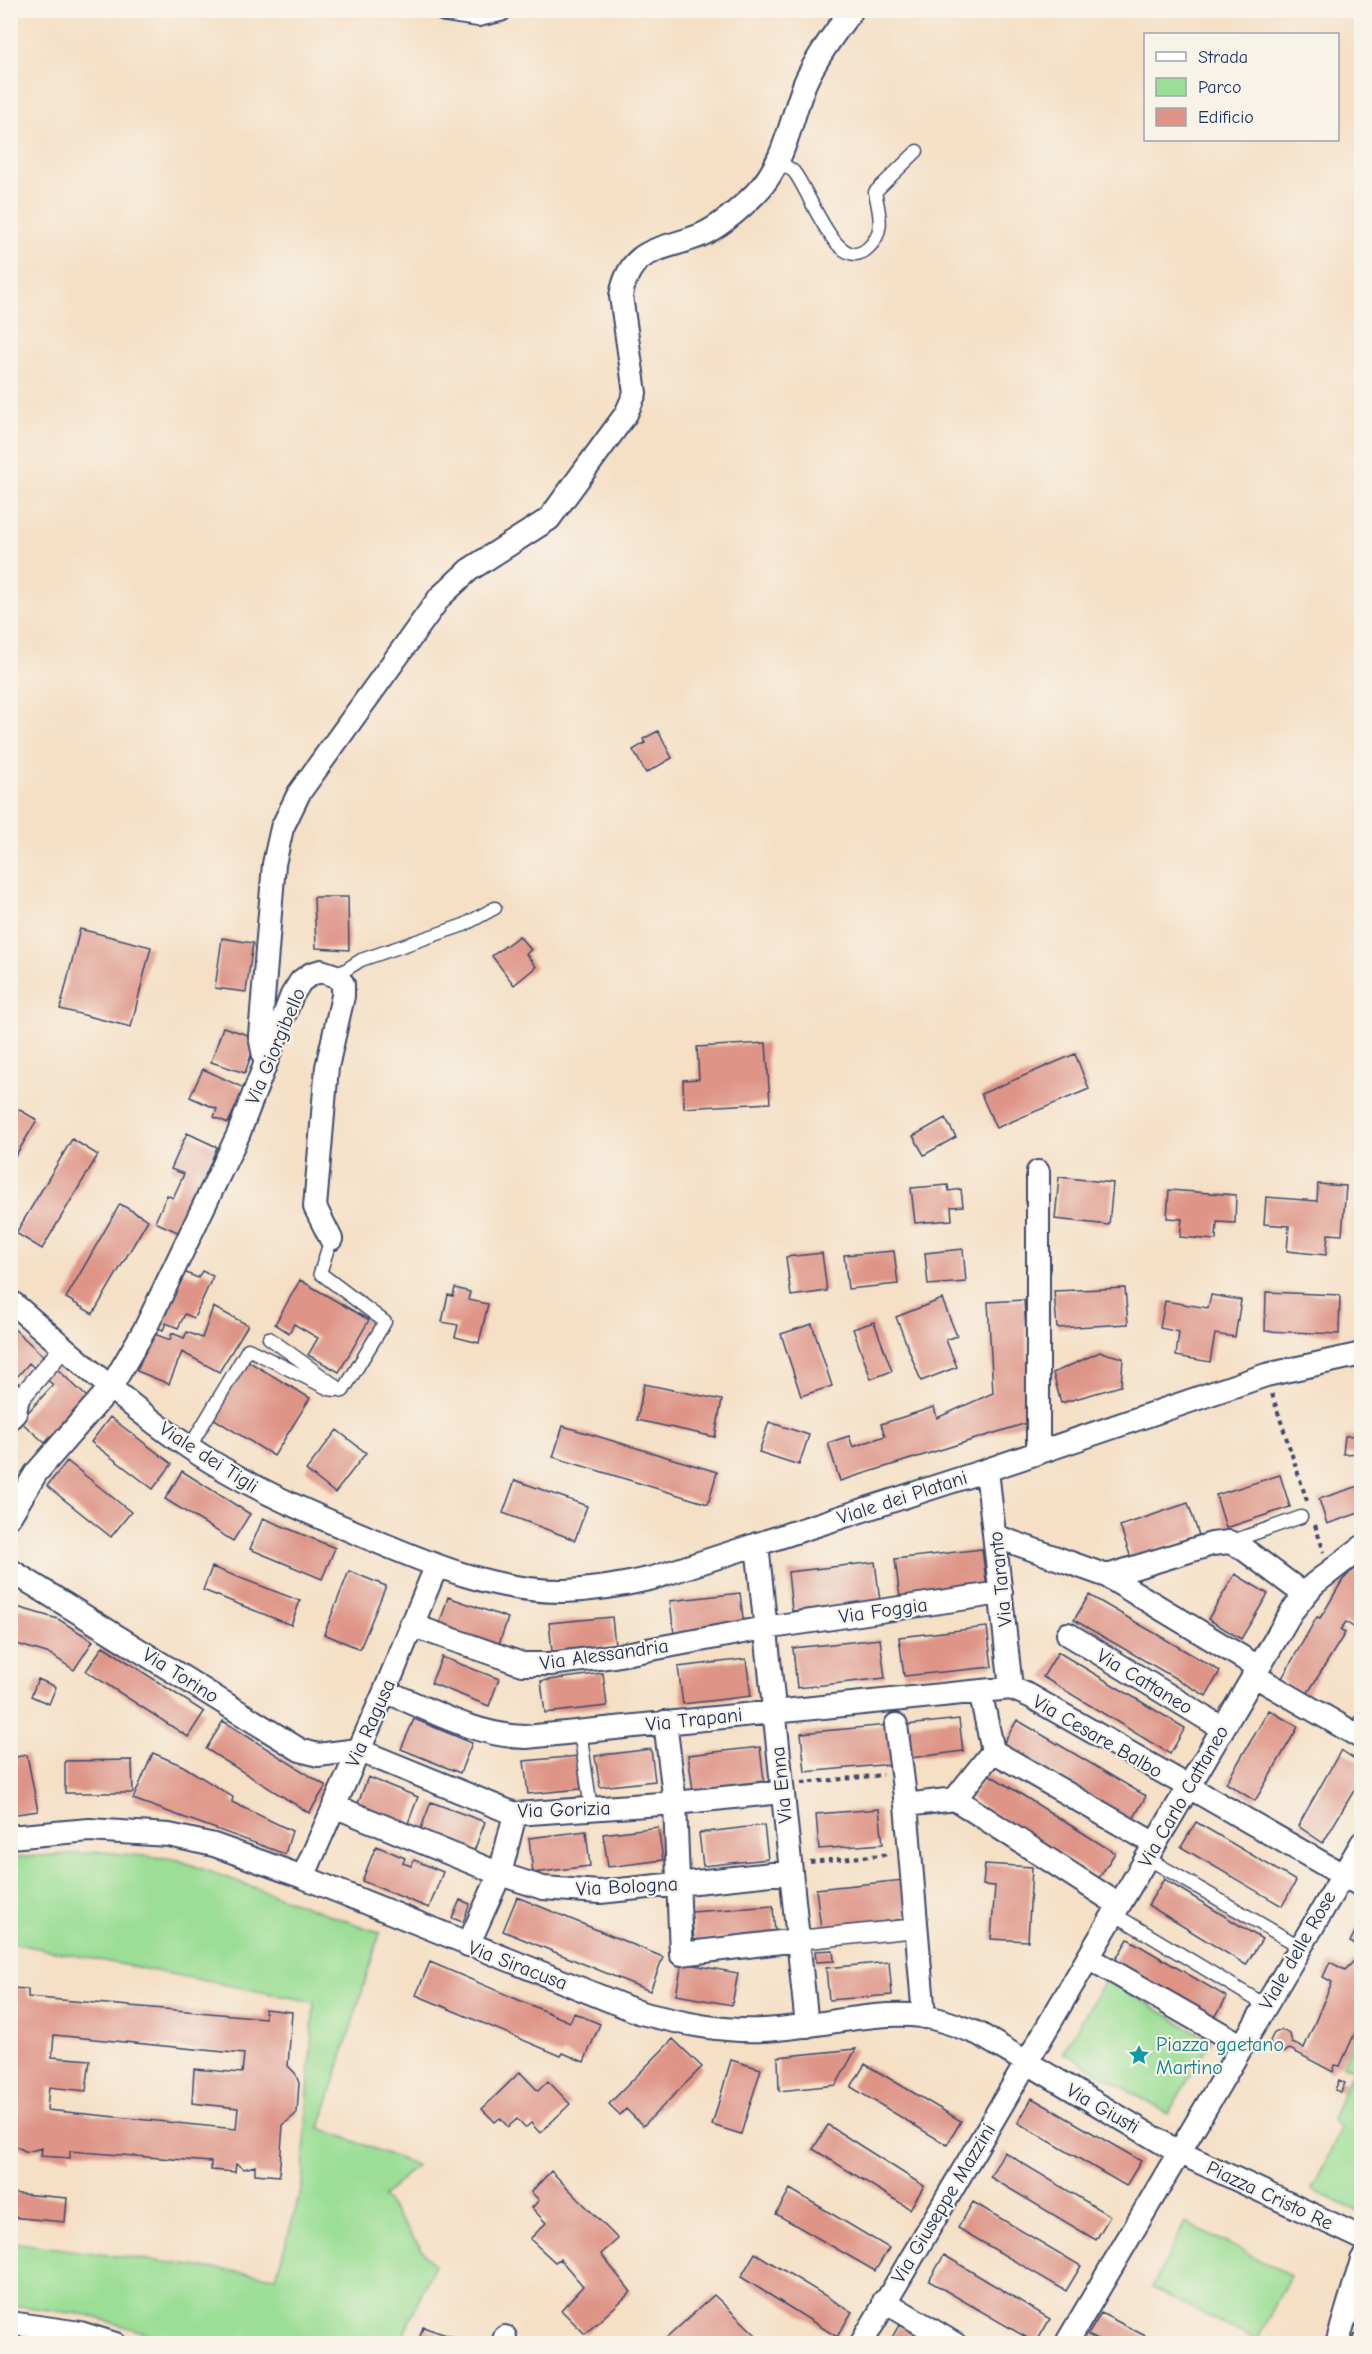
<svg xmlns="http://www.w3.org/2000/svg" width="1372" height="2354" font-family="'Comic Neue',sans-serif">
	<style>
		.green { fill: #9bde95; stroke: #5b867a; stroke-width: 1.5 }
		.building { fill: #de9487; fill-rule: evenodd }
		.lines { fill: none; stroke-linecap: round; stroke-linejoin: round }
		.service-casing { stroke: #3c496d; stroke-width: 15 }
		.pedestrian-casing { stroke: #3c496d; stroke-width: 21 }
		.minor-casing { stroke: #3c496d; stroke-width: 26 }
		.path { stroke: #3c496d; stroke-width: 4; stroke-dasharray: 4.5 4.5; stroke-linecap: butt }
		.service { stroke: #fff; stroke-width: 12 }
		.pedestrian { stroke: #fff; stroke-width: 18 }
		.minor { stroke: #fff; stroke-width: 22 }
		.labels { text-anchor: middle; stroke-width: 4.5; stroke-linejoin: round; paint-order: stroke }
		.street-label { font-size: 20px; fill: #1b2f5e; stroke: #f7f3e8 }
		.culture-label { font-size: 20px; fill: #0d838f; stroke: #f7f3e8; text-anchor: start }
	</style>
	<rect width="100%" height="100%" fill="#f7f3e8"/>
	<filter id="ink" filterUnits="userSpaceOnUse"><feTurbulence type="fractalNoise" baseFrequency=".0167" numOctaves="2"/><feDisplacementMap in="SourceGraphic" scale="12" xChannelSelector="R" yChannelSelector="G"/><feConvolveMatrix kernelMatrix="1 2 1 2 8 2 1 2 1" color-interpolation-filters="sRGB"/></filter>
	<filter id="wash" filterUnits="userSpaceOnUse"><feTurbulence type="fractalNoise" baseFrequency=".008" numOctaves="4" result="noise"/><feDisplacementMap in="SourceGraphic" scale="24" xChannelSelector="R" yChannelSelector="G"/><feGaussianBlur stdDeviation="1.35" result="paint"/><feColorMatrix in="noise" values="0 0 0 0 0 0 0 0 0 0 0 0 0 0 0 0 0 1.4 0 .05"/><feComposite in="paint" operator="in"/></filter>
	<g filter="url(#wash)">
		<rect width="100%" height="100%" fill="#f5dfc5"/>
		<path class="green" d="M101 1852 175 1859 380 1933 320 2128 416 2165 383 2197 434 2265 400 2343H179L87 2315 11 2305V2242L276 2277 302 2187 314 2002 11 1943V1858Z
			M1106 1979 1211 2041 1168 2114 1063 2052Z
			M1361 2020 1362 2211 1361 2213 1312 2190 1341 2129 1332 2119 1353 2069 1343 2065Z
			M1185 2222 1290 2275 1257 2341 1152 2288Z"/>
		<g id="blocks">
			<path class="building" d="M658 731 672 758 646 773 633 750 645 743 643 739Z
				M314 897H348L349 950 316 948Z
				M80 929 151 947 131 1027 60 1009Z
				M519 936 531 950 526 954 536 967 514 985 492 956Z
				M222 938 253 943 246 992 215 988Z
				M223 1027 257 1038 245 1073 211 1062Z
				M766 1043 770 1103 684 1108 683 1080 699 1079 697 1047Z
				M1075 1054 1089 1089 996 1128 981 1094Z
				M203 1069 244 1088 228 1123 214 1117 217 1109 190 1097Z
				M13 1106 37 1120 10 1165V1110Z
				M945 1118 956 1137 924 1155 913 1136Z
				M187 1133 217 1147 182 1234 155 1222 167 1195 173 1198 184 1174 171 1169Z
				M72 1139 98 1155 42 1249 16 1233Z
				M1059 1177 1113 1183 1109 1225 1055 1219Z
				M1318 1184 1346 1186 1342 1235 1328 1234 1326 1255 1287 1251 1289 1226 1264 1224 1266 1197 1317 1201Z
				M948 1185 949 1191 961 1189 963 1206 951 1207 952 1220 915 1223 911 1188Z
				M1169 1190 1236 1195 1235 1223 1217 1222 1216 1240 1180 1237 1182 1219 1167 1218Z
				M120 1204 148 1220 93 1314 66 1298Z
				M963 1249 966 1282 928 1285 925 1253Z
				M894 1251 898 1284 848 1289 844 1255Z
				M822 1253 827 1291 791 1296 786 1257Z
				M202 1271 213 1276 194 1318 185 1314 178 1328 166 1323 163 1330 153 1326 158 1315 164 1318 184 1272 198 1278Z
				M300 1280 369 1320 339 1372 308 1355 318 1338 294 1324 289 1333 275 1324Z
				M455 1288 470 1292 468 1300 488 1304 479 1343 455 1337 458 1325 442 1322 448 1295 453 1296Z
				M1125 1288 1128 1324 1057 1328 1054 1291Z
				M1266 1292 1340 1295 1339 1334 1265 1331Z
				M1211 1295 1241 1300 1235 1337 1215 1334 1210 1362 1176 1356 1179 1332 1160 1328 1165 1301 1208 1308Z
				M942 1299 957 1336 946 1340 957 1367 921 1381 896 1317Z
				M1024 1300 1028 1363 1027 1423 840 1481 828 1443 849 1436 853 1447 885 1436 881 1424 934 1407 937 1418 993 1393 988 1302Z
				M213 1307 248 1325 219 1372 182 1352 169 1384 137 1371 152 1333 170 1340 172 1333 184 1338 187 1332 202 1338Z
				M874 1322 892 1371 871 1379 853 1329Z
				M812 1324 832 1386 801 1396 781 1334Z
				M10 1325 87 1397 45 1443 20 1421 53 1385 29 1363 18 1376 10 1369Z
				M1100 1352 1123 1358 1121 1386 1061 1403 1053 1373Z
				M246 1360 310 1398 274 1456 211 1417Z
				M644 1384 722 1400 715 1437 637 1420Z
				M110 1417 172 1464 153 1489 91 1442Z
				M769 1422 809 1435 799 1465 759 1452Z
				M563 1426 717 1472 708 1504 553 1457Z
				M337 1430 366 1453 335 1493 306 1470Z
				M1362 1435V1453L1343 1454 1345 1436Z
				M67 1461 131 1512 111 1537 47 1486Z
				M182 1471 250 1514 233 1541 165 1499Z
				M1280 1475 1290 1507 1226 1528 1216 1495Z
				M515 1480 587 1506 575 1540 503 1513Z
				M1362 1485V1512L1327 1524 1319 1499Z
				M1188 1503 1199 1535 1131 1558 1120 1526Z
				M263 1518 335 1548 322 1579 250 1549Z
				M982 1549 987 1589 900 1598 895 1559Z
				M875 1562 880 1601 792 1611 788 1572Z
				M212 1567 300 1601 291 1625 203 1590Z
				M1362 1567V1633L1346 1622 1340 1630 1345 1633 1306 1696 1281 1680 1317 1617 1320 1618 1324 1612 1342 1581 1353 1569Z
				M349 1571 386 1586 360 1649 324 1634Z
				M1235 1574 1268 1594 1241 1639 1208 1619Z
				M740 1593 744 1626 674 1634 670 1601Z
				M1089 1595 1220 1671 1206 1696 1074 1620Z
				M448 1597 508 1618 498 1647 439 1626Z
				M10 1605 58 1619 93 1641 74 1670 50 1654 10 1642Z
				M612 1617 615 1645 552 1651 549 1623Z
				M987 1627 992 1667 904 1676 899 1637Z
				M880 1639 885 1678 797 1688 793 1648Z
				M103 1646 204 1712 188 1737 86 1671Z
				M1058 1652 1185 1728 1170 1754 1043 1677Z
				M442 1657 499 1679 489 1706 431 1683Z
				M746 1659 751 1696 683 1704 678 1667Z
				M603 1673 607 1706 545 1713 541 1681Z
				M38 1679 56 1687 49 1704 31 1696Z
				M1362 1706V1727L1353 1722Z
				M1269 1710 1298 1727 1255 1801 1226 1783Z
				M414 1719 472 1743 460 1773 401 1749Z
				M959 1719 963 1751 911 1758 907 1725Z
				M1017 1720 1146 1796 1132 1821 1003 1744Z
				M223 1721 326 1786 309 1813 206 1749Z
				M888 1725 892 1764 805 1772 801 1733Z
				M760 1747 764 1781 693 1790 688 1755Z
				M651 1749 655 1781 600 1787 595 1756Z
				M1341 1750 1362 1764V1777L1323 1843 1298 1826Z
				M153 1753 183 1766 233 1797 232 1802 292 1831 285 1854 133 1799Z
				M27 1755 38 1811 10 1815V1758Z
				M578 1756 581 1789 528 1794 524 1761Z
				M132 1760 133 1793H65V1761Z
				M987 1773 1115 1853 1099 1878 971 1799Z
				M368 1777 418 1797 407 1826 357 1806Z
				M431 1802 485 1822 474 1851 420 1831Z
				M879 1809 883 1844 819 1849 816 1814Z
				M1196 1822 1296 1881 1282 1906 1181 1847Z
				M764 1825 768 1859 703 1866 699 1833Z
				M658 1827 663 1860 608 1867 603 1834Z
				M586 1831 590 1866 533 1873 529 1838Z
				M376 1846 405 1858 403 1863 411 1866 414 1860 443 1872 429 1908 362 1881Z
				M985 1864 1032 1867 1028 1941 991 1939 995 1886 983 1885Z
				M1164 1879 1262 1939 1246 1965 1148 1905Z
				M904 1880 908 1919 821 1929 816 1889Z
				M517 1897 663 1957 650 1991 503 1931Z
				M460 1900 470 1904 463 1922 452 1918Z
				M773 1906 775 1934 694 1941 691 1912Z
				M1362 1917V1947L1350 1942Z
				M1128 1939 1227 1997 1213 2021 1114 1962Z
				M833 1950 834 1961 816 1962 815 1951Z
				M1355 1960 1362 1963V2017L1340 2066 1335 2065 1333 2072 1290 2049 1281 2053 1273 2049 1270 2041 1274 2033 1282 2030 1290 2034 1292 2043 1304 2048 1332 1982 1323 1977 1330 1962 1345 1970Z
				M430 1962 570 2022 574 2013 600 2024 584 2062 563 2053 561 2056 416 1995Z
				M889 1962 892 1995 829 2000 826 1968Z
				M682 1963 738 1973 732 2005 676 1995Z
				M10 1988 28 1989V1997L265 2018V2009L292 2012 288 2066 295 2073 299 2083 297 2113 283 2125 279 2176 255 2174V2166L244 2169 236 2164 235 2172 211 2170V2162L70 2151V2158L41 2156 42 2148 27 2152 15 2146 14 2154 10 2153ZM54 2035 244 2054 242 2073 194 2069 192 2103 238 2108 236 2129 47 2110 49 2087 86 2091 90 2060 52 2057Z
				M673 2039 702 2067 643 2126 626 2109 620 2115 609 2104Z
				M856 2049 836 2085 779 2091 778 2057Z
				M731 2060 761 2069 741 2134 712 2125Z
				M865 2064 961 2121 947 2145 851 2087Z
				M520 2072 538 2091 548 2081 570 2104 540 2133 531 2123 525 2128 517 2119 508 2127 500 2118 495 2122 482 2109Z
				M1339 2080 1345 2083 1341 2092 1335 2090Z
				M1032 2098 1141 2161 1126 2186 1018 2123Z
				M828 2125 924 2186 910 2209 813 2149Z
				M1004 2152 1110 2216 1096 2240 990 2177Z
				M551 2171 618 2239 601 2254 631 2292 585 2334 561 2310 583 2286 560 2259 555 2262 530 2239 546 2223 532 2208 539 2200 531 2192Z
				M790 2189 889 2248 875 2271 776 2214Z
				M10 2193 67 2198 65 2222 10 2217Z
				M973 2202 1081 2266 1066 2291 958 2228Z
				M755 2253 852 2312 837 2337 741 2277Z
				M944 2255 1050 2319 1036 2343 929 2281Z
				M714 2295 757 2336 770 2343H661Z
				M1101 2313 1159 2343H1104L1088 2335Z
				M899 2325 931 2343H889Z
				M423 2327 469 2343H418Z
				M1355 2334 1362 2337V2343H1351Z"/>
		</g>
	</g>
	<g filter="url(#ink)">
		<use href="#blocks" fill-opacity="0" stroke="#3c496d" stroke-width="1.5"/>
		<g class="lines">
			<defs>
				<path id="service" d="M779 162C783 165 790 168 794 172 810 191 837 277 868 248 886 232 879 212 875 192L917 151
					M336 976 361 960 464 925 495 908
					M269 1338 343 1391 385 1322 320 1273 331 1239
					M189 1448 248 1349 329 1389 336 1390
					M1230 1542 1301 1517
					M580 1731 591 1809
					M1147 1858 1299 1946
					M1114 1914 1265 2005"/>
				<path id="pedestrian" d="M17 1402 64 1347
					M798 1940 917 1928"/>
				<path id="minor" d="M445 10 478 15 500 10
					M265 1061 260 1036 274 864 282 828 299 793 440 597 469 570 549 519 626 414 635 393 621 296C630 245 663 251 701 235 721 226 740 209 755 194 785 164 790 121 805 83 816 58 835 32 852 10
					M10 1301C69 1351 126 1405 190 1448 243 1484 300 1509 359 1534 423 1561 492 1592 564 1591 594 1590 624 1585 653 1578L987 1470 1266 1375 1362 1354
					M10 1392 17 1402 15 1413 10 1418
					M1038 1453V1172
					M987 1470 1011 1688
					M10 1516 36 1473 111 1387 146 1327 238 1135 292 995 301 981 311 974 321 971 336 976 343 984V996L327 1067 315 1207 331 1239
					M995 1536 1107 1576 1258 1667
					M757 1544 807 2026
					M10 1570 300 1750 318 1755 358 1750 515 1814 675 1803 782 1792
					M1107 1576 1212 1544 1229 1542 1241 1547 1305 1595
					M411 1625 522 1664H550L614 1656 765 1628 1001 1593
					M1068 1634 1222 1728
					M1253 1675 1362 1738
					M385 1691C431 1710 476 1736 526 1737L1011 1688 1030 1696 1362 1886
					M980 1691 993 1751 1155 1844
					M665 1722 675 1803 681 1954 798 1940
					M896 1725 906 1805 924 2017
					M955 1799 1119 1905
					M906 1805 955 1799 993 1751
					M334 1806 500 1874 543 1888 600 1892 791 1872
					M10 1837 89 1830 169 1835 214 1845 303 1877 641 2013C681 2023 721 2032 763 2030 814 2028 872 2010 922 2016 942 2019 961 2027 979 2034L1178 2152 1362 2238
					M303 1877 385 1691 436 1567
					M468 1945 500 1874 515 1814
					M1089 1958 1241 2045
					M884 2301 955 2344
					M10 2323 80 2333 115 2344
					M503 2344 505 2337
					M861 2344 1292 1611 1314 1584 1362 1547
					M1066 2344 1362 1843
					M1337 2344 1362 2260"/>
			</defs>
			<use href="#service" class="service-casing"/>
			<use href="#pedestrian" class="pedestrian-casing"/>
			<use href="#minor" class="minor-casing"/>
			<path class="path" d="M1272 1394 1308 1504
				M1315 1525 1324 1552
				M802 1783 883 1775
				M810 1862 891 1854"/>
			<use href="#service" class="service"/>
			<use href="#pedestrian" class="pedestrian"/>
			<use href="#minor" class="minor"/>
		</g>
	</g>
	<defs>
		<symbol id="sight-bare" viewBox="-9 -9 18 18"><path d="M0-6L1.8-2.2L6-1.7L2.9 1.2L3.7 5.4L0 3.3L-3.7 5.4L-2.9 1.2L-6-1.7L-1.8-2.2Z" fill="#0f9aa8" stroke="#f7f3e8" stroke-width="2.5" paint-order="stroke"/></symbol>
	</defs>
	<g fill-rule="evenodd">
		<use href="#sight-bare" x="1124" y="2040" width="30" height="30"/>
	</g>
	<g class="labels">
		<g class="street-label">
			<text transform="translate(275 1046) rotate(-67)" y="7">Via Giorgibello</text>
			<text transform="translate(209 1457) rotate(33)" y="7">Viale dei Tigli</text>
			<text transform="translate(902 1497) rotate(-18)" y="7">Viale dei Platani</text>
			<text transform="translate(1000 1579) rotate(-96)" y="7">Via Taranto</text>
			<text transform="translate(883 1610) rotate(-8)" y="7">Via Foggia</text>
			<text transform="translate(604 1654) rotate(-8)" y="7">Via Alessandria</text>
			<text transform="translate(181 1675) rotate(32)" y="7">Via Torino</text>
			<text transform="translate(1145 1681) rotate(31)" y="7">Via Cattaneo</text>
			<text transform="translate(694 1719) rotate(-6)" y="7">Via Trapani</text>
			<text transform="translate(370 1723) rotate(-66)" y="7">Via Ragusa</text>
			<text transform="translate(1098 1736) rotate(30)" y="7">Via Cesare Balbo</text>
			<text transform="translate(781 1785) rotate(-96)" y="7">Via Enna</text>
			<text transform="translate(1183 1796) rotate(-60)" y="7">Via Carlo Cattaneo</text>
			<text transform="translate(564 1809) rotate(-2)" y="7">Via Gorizia</text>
			<text transform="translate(627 1886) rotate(-3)" y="7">Via Bologna</text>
			<text transform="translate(1297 1950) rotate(-60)" y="7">Viale delle Rose</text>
			<text transform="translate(518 1965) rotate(21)" y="7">Via Siracusa</text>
			<text transform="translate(1103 2108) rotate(30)" y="7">Via Giusti</text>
			<text transform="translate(1270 2195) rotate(25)" y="7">Piazza Cristo Re</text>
			<text transform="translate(943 2203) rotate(-59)" y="7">Via Giuseppe Mazzini</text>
		</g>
		<g class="culture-label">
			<text x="1156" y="2051">Piazza gaetano<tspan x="1156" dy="23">Martino</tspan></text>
		</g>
	</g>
	<rect width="1372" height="2354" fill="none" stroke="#f7f3e8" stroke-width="36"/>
	<rect x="1144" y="33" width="195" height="108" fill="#f7f3e8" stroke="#9fa5b1" stroke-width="1.5"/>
	<rect x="1156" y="52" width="30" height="9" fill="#ffffff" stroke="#9fa5b1" stroke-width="1.5"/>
	<text x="1198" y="63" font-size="18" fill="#1b2f5e">Strada</text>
	<rect x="1156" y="78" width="30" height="18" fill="#9bde95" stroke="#9fa5b1" stroke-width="1.5"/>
	<text x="1198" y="93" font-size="18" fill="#1b2f5e">Parco</text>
	<rect x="1156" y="108" width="30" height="18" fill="#de9487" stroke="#9fa5b1" stroke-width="1.5"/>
	<text x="1198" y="123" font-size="18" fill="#1b2f5e">Edificio</text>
</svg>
